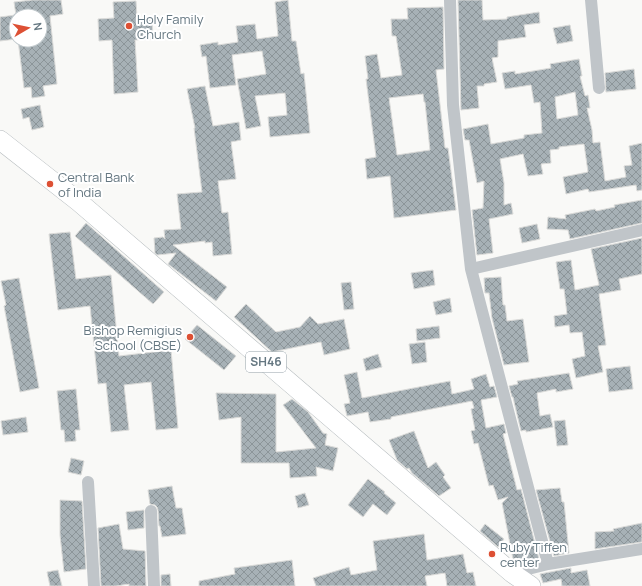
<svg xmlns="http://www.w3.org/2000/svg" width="642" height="586" font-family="Manrope,sans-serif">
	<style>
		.building { fill: url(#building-cross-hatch); stroke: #dbdbd9; fill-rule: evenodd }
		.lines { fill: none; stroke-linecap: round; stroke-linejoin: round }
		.primary-casing { stroke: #b4babd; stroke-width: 20 }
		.minor { stroke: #c0c5c9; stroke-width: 12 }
		.primary { stroke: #fff; stroke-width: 19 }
		.poi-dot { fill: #dd5034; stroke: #fff; stroke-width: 1.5 }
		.labels { text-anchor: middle; stroke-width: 4; stroke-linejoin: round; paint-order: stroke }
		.shield { fill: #fff; stroke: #93a0a7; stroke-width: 1 }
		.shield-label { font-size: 12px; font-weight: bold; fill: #657781 }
		.poi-label { font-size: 13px; fill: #657781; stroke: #fff; text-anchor: start }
	</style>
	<defs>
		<pattern id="building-cross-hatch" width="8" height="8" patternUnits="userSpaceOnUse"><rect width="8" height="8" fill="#a7b1b6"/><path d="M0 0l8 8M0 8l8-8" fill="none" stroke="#8c9599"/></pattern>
	</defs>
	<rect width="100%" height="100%" fill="#f9f9f7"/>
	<path class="building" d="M33 0H61L63 14 50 16 57 84 43 86 45 96 32 98 31 87 24 88 18 40H40V16H16V39L0 41V17L16 15 14 2Z
		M288 0 292 41H296L301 74 304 73 310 133 270 137 268 117 287 115 285 93 255 96 261 126 246 129 237 79 266 74 262 51 232 55 236 85 210 88 206 56 202 57 200 45 218 42V45L238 42 236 26 255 24 257 39 278 36 275 2Z
		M458 0H482L483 20 507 19V17L539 12 540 23 524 25 526 37 498 41V57L492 58 497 82 484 84V86H477L479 108 461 110Z
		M136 1 137 18 152 17 153 39 135 40 138 92 114 94 112 40 99 41 98 19 114 18 113 2Z
		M443 7 444 69 436 70 445 148H448L456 210 394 218 390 176 367 179 365 159 376 157 366 79H368L365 56 377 54 381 78 402 75 396 36H392L391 19H408L407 8ZM423 94 424 102H425L430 150 397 155 389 98Z
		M570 25 573 41 557 44 553 28Z
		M579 59 582 76H580L585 96 588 95 590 108H587L592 130 593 143 600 142 605 181 626 177 624 166 632 165 629 146 642 143V190L637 191 636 185 589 192 588 189 566 194 563 177 588 172 584 144 559 147V149L550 150 551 163 541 164 543 174 528 176 523 154 500 159 504 183V205L511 203 513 214 489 219 493 253 477 255 472 210 483 208 484 181 477 183 469 140H465L463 129 488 124 491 144 524 138V135L542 133 540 102 534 103 531 85 505 89 502 73 515 71V74L551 68 550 64ZM575 92 578 115 557 119 555 97Z
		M634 69 636 89 606 92 605 73Z
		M205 86 213 126 239 122 241 140 231 142 236 179 218 181 222 213 228 212 232 254 213 256 212 242 205 243V241L173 245 227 287 216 301 168 264 176 253 157 255 155 253 154 238 163 237 165 239 164 230 181 229 177 194 202 192 194 128H195L187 89Z
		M40 105 44 127 32 130 29 117 23 119 21 109Z
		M642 200V223L570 239 568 230 547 229 548 217 566 219 565 215 595 209 596 211 615 207 614 205Z
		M86 223 164 292 153 304 75 236Z
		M537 224 540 239 522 243 519 228Z
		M70 232 76 279 111 275 119 356 171 350 178 428 156 430 151 382 124 385 129 430 111 432 106 383 98 384 90 306 58 310 49 234Z
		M642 238V274L619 279 621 290 599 294 606 345 598 346 603 372 576 378 572 359 585 356 582 332 570 333 569 325 555 327 554 316 567 314 564 289H560L556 262 571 260 575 290 599 285 591 249Z
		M433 270 435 285 414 289 411 273Z
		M501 277 503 305H505L507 321 523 319 529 362 504 365 492 318 489 293H485L484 278Z
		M19 278 39 388 20 392 4 306 6 305 1 281Z
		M351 282 354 309 344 310 341 283Z
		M450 298 452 312 436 315 433 302Z
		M246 304 276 332 300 327 310 316 318 324 344 319 350 349 324 355 321 342 272 352 234 317Z
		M197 325 236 356 224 370 185 339Z
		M439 326 440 338 417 341 416 329Z
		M425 342 427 362 412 364 409 344Z
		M378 354 382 367 366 371 363 359Z
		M630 366 633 389 609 392 606 369Z
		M357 372 362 398 450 381 452 394 474 389 471 379 486 374 490 387 494 386 497 397 481 400 486 428 504 424 506 433 503 434 517 490 521 489 539 559 518 564 513 559 502 503 508 497 498 500 493 485 489 486 478 443 474 444 471 431 475 430 471 409 474 408 472 401 391 417V419L370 422 368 412 347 416 344 404 350 403 344 375Z
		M569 373 573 389 556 392V389L537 393 540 416 550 414 553 427 526 432V430L521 431 515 406 513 397H512L509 386 518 384 517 381Z
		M76 389 80 430H75L76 441 65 442 64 430H61L57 391Z
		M216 393 276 394V452L316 448 283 405 292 399 308 412 323 433 327 434 325 445 338 448 333 471 316 467 317 476 290 478 289 463H241V417L219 420Z
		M26 417 28 432 3 435 1 421Z
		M565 420 568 445 557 446 554 421Z
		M414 431 428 468 436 462 445 475 443 477 451 488 439 496 412 473 409 468 407 469 397 460 389 440Z
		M71 458 84 461 81 475 68 472Z
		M368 479 385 492 384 493 396 503 387 515 373 504 363 517 348 505Z
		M172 486 176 508H182L186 534 162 537 160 526H159L158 510 157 507 155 505 150 504 148 490Z
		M560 488 562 502H564L569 553 554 556 536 490Z
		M305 493 309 505 298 508 295 496Z
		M60 500 82 501 86 569 64 572 60 535Z
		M144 510V528L128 530 126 512Z
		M642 523V542L595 549V532L614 531 613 529Z
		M119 524 123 549 145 551 146 586H129V584L116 586H101L98 528Z
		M485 524 504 539 498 547 480 531Z
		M424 534 427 560 463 554 467 573 473 572 476 586H447L445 573 425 576 427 586H316L313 578 349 567 351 575 377 570 373 541Z
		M292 560 295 586H199V581L235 574 234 568Z
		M571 568V573L587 570 590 586H562L561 579 543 583 540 574Z
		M58 570 62 586H50L47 572Z
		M170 574 171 586H161V575Z"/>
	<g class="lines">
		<defs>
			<path id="primary" d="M0 140 79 202 512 573 531 586"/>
		</defs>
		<use href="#primary" class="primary-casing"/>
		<path class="minor" d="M450 0 453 105 471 269 548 564
			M591 0 599 88
			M471 269 642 230
			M88 482 94 586
			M151 511 154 586
			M512 573 548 564 642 549"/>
		<use href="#primary" class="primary"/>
	</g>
	<g class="poi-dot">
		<circle cx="129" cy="26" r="4"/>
		<circle cx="50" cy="184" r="4"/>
		<circle cx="190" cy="337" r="4"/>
		<circle cx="492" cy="554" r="4"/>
	</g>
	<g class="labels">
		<rect class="shield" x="246" y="352" width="40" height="20" rx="3"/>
		<g class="shield-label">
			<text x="266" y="366">SH46</text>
		</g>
		<g class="poi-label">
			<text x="137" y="24">Holy Family<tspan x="137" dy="15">Church</tspan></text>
			<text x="58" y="182">Central Bank<tspan x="58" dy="15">of India</tspan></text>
			<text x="182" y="335" text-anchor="end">Bishop Remigius<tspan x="182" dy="15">School (CBSE)</tspan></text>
			<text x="500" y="552">Ruby Tiffen<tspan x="500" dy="15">center</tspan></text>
		</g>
	</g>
	<g transform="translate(28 28) rotate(81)"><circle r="19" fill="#ffffff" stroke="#c1c9cd"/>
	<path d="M0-3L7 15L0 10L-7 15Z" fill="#dd5034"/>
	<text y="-6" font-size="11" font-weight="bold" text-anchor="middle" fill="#657781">N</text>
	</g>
</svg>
